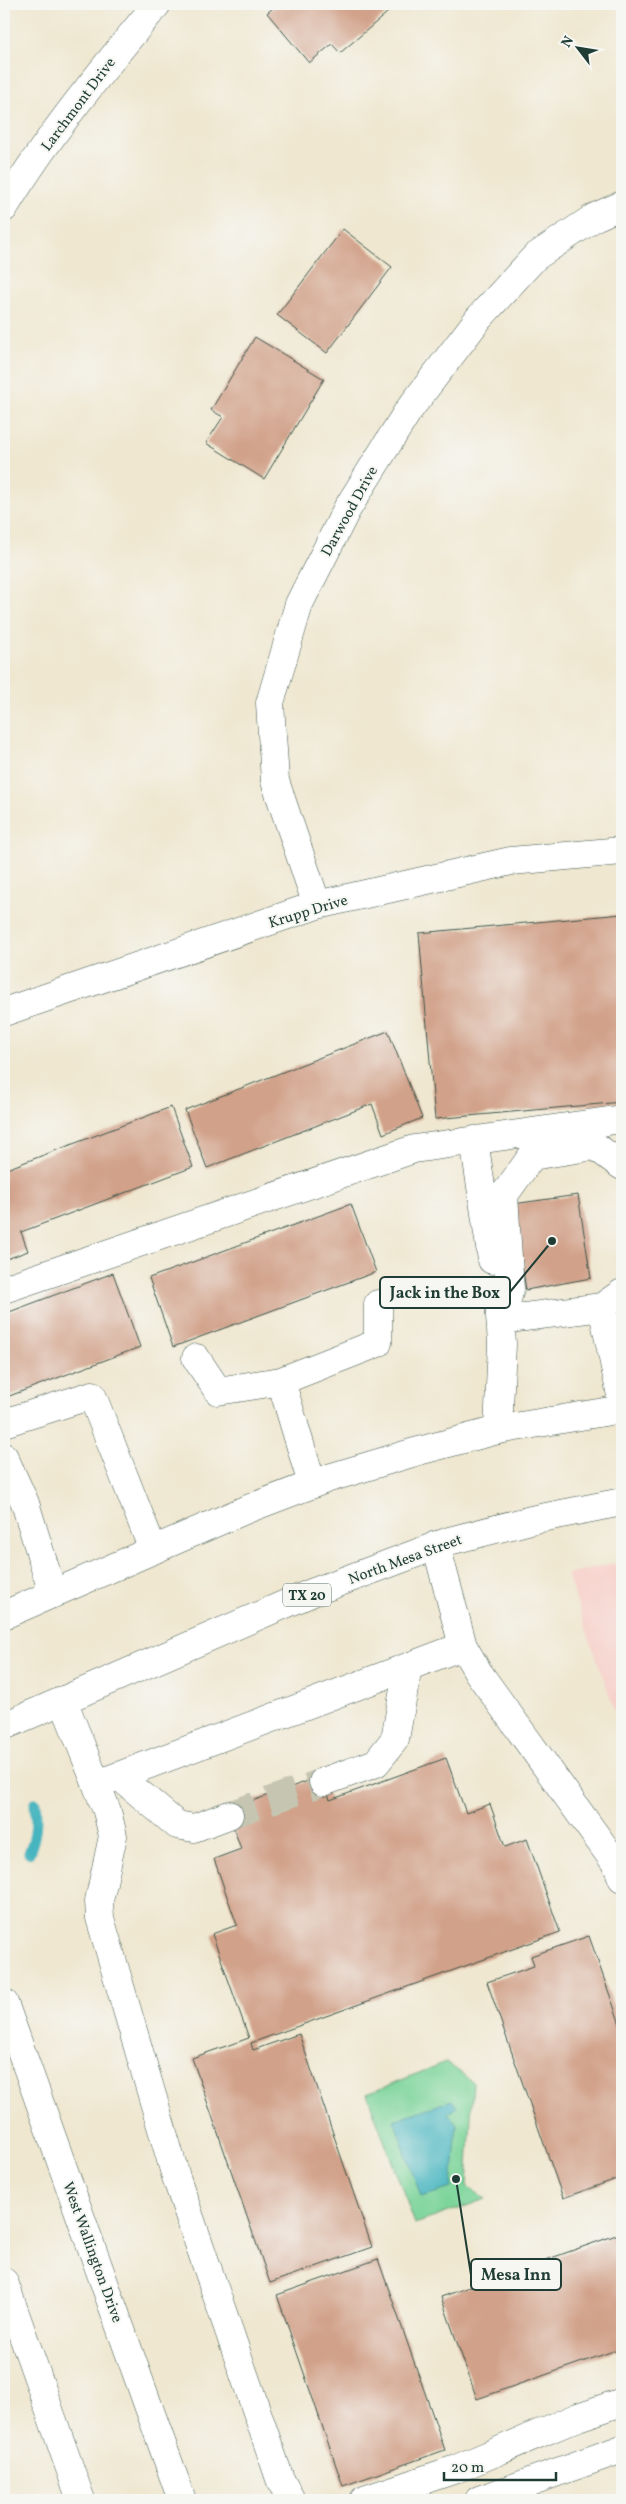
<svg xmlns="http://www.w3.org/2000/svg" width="626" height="2504" font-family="Vollkorn,serif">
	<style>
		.built { fill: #f7d0ca }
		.green { fill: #7cd49a; stroke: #4e8867 }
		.water { fill: #46b5c0; stroke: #32797a }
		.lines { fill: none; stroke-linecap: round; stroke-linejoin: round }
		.stream { stroke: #46b5c0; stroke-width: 11 }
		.building { fill: #d1a189 }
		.minor-tunnel { stroke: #c5c5b1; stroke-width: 28; stroke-dasharray: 28 14; stroke-linecap: butt }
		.minor-casing { stroke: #3e564b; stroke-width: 29 }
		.major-casing { stroke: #3e564b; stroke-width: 29 }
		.minor { stroke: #fff; stroke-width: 28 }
		.major { stroke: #fff; stroke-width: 28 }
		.labels { text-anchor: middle; stroke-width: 4; stroke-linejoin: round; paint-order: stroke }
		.shield { fill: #f6f6f2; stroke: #60746d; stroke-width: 1 }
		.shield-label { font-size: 14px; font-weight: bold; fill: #1f3d34 }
		.street-label { font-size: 15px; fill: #1f3d34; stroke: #f6f6f2 }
		.leader { fill: none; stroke: #1f3d34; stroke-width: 2 }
		.callout-dot { fill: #1f3d34; stroke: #f6f6f2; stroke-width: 2 }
		.callout { fill: #f6f6f2; stroke: #1f3d34; stroke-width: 2 }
		.callout-label { font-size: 16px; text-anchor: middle; font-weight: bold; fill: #1f3d34 }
	</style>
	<rect width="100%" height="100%" fill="#f6f6f2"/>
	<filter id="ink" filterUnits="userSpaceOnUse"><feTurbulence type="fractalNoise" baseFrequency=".02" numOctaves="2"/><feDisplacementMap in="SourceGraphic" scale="10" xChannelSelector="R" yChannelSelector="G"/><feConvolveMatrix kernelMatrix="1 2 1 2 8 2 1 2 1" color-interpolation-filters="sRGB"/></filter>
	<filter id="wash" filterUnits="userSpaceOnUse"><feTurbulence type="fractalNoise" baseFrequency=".0096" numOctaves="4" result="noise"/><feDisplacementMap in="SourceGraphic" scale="20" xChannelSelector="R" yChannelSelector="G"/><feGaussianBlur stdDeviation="1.12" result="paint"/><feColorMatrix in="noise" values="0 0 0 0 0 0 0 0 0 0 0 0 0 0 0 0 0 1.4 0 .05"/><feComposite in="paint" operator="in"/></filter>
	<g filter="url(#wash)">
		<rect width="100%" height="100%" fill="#efe7d0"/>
		<path class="built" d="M611 1564H622V1731L567 1574Z"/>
		<path class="green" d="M446 2062 473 2082 467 2186 486 2199 415 2224 367 2094Z"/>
		<path class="water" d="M452 2100 457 2107 448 2113 457 2124 452 2188 421 2197 394 2120Z"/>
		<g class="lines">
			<path class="stream" d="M29 1853C36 1836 37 1822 35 1803"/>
		</g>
		<g id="blocks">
			<path class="building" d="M278 4H391L394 7 340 53 332 44 309 63 267 13Z
				M343 229 392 267 327 353 277 315Z
				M255 337 324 379 264 479 206 443 223 417 211 410Z
				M622 914V1102L435 1119 419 933Z
				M388 1031 422 1118 383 1134 372 1104 207 1168 185 1110Z
				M171 1107 193 1167 21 1232 28 1251 4 1260V1170Z
				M578 1195 591 1278 526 1290 513 1204Z
				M351 1204 376 1272 173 1347 149 1278Z
				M113 1273 140 1347 4 1398V1314Z
				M446 1758 466 1813 490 1804 505 1847 527 1839 560 1932 251 2043 253 2050 299 2034 372 2247 270 2283 192 2058 249 2038 212 1934 237 1925 214 1859 241 1849 227 1810 322 1776 330 1800Z
				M589 1936 622 2030V2177L563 2198 487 1982 534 1966 531 1956Z
				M622 2233V2348L477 2399 441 2297Z
				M378 2259 445 2450 343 2486 277 2295Z"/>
		</g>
	</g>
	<g filter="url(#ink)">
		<use href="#blocks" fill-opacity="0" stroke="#3e564b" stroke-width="1"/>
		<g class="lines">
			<path class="minor-tunnel" d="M229 1815 323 1782"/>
			<defs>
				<path id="minor" d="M4 208C48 135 103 69 157 4
					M317 905 275 781 270 703 299 604 347 509 408 411 479 318 535 257 595 217 622 205
					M4 1012 317 905 511 861 622 851
					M474 1140 492 1260
					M4 1289 414 1149 622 1119
					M622 1293 602 1307 622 1400
					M602 1307 501 1320 510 1289 504 1195 532 1156 595 1146 622 1166
					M196 1358 218 1391 281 1381 378 1343V1304
					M281 1381 312 1484
					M4 1423 92 1395 153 1550
					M498 1430 502 1344 499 1302
					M4 1457 25 1503 53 1594
					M436 1545 463 1646 478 1672 617 1865 622 1878
					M63 1700 107 1811 113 1836 99 1901 100 1918 176 2177 280 2479 291 2500
					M119 1776 177 1825 194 1828 229 1815
					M323 1782 376 1763 395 1739 408 1667
					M97 1784 463 1646
					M4 2003 182 2500
					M4 2282 81 2500
					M364 2500 456 2469 578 2417 622 2402
					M479 2500 622 2449"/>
				<path id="major" d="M4 1615 245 1510 329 1478 415 1452 498 1430 622 1409
					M4 1726 311 1593 449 1541 531 1520 622 1502"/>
			</defs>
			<use href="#minor" class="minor-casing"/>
			<use href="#major" class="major-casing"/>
			<use href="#minor" class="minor"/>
			<use href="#major" class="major"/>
		</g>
	</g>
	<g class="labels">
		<rect class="shield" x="283" y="1583.5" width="48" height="23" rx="4"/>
		<g class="shield-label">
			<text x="307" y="1600">TX 20</text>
		</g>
		<g class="street-label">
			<text transform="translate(78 104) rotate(-53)" y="5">Larchmont Drive</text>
			<text transform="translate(349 511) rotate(-61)" y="5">Darwood Drive</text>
			<text transform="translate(308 911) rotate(-17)" y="5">Krupp Drive</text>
			<text transform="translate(405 1559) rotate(-20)" y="5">North Mesa Street</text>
			<text transform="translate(93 2252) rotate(70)" y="5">West Wallington Drive</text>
		</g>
	</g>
	<path class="leader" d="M552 1241L510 1292M456 2179L471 2275"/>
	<g class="callout-dot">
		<circle cx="552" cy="1241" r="5"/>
		<circle cx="456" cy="2179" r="5"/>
	</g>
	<g class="callout">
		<rect x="380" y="1277" width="130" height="31" rx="5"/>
		<rect x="471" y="2259" width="90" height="31" rx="5"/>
	</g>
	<g class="callout-label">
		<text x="445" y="1298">Jack in the Box</text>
		<text x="516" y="2280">Mesa Inn</text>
	</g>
	<rect width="626" height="2504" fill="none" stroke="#f6f6f2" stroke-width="20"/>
	<g transform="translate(578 48) rotate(301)" stroke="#f6f6f2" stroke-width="4" paint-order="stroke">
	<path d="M0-4L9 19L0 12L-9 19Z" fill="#1f3d34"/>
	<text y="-8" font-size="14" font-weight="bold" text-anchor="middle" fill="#1f3d34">N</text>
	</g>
	<path d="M444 2472v8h112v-8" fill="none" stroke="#1f3d34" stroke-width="2.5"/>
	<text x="451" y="2472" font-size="15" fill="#1f3d34" stroke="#f6f6f2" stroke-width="4" paint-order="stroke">20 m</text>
</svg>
